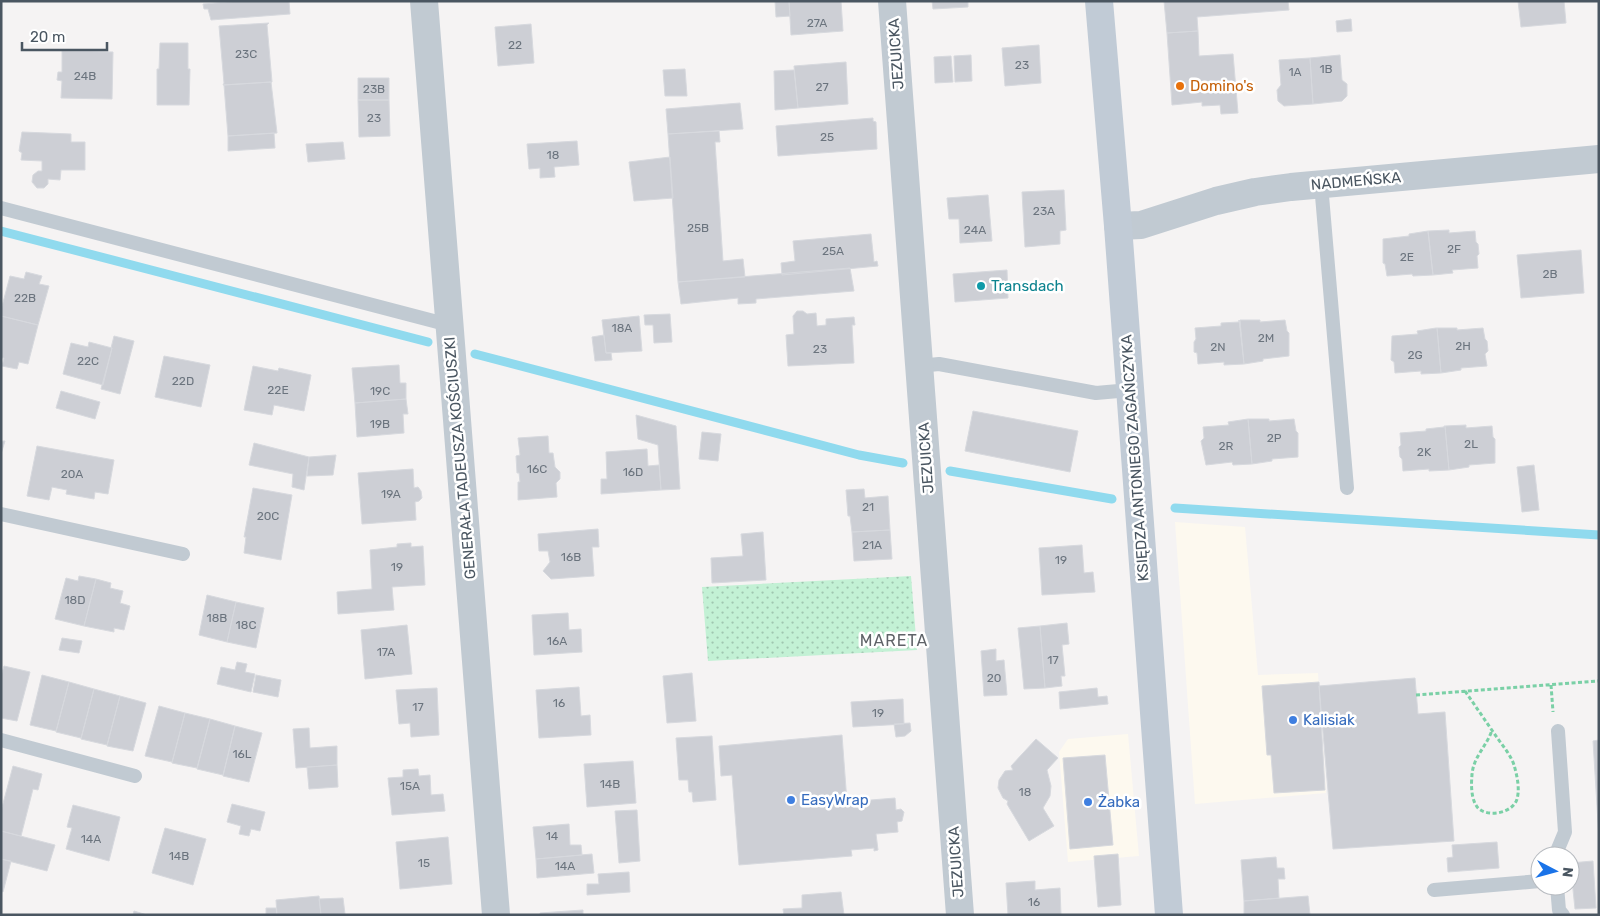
<svg xmlns="http://www.w3.org/2000/svg" width="1600" height="916" font-family="Rubik,sans-serif">
	<style>
		.commercial { fill: #fdf9ef }
		.grass { fill: url(#grass-dots) }
		.lines { fill: none; stroke-linecap: round; stroke-linejoin: round }
		.stream { stroke: #90daee; stroke-width: 9 }
		.building { fill: #cdcfd5; stroke: #d7d9de }
		.path { stroke: #7ad0a6; stroke-width: 3; stroke-dasharray: 4 2.5; stroke-linecap: butt }
		.lane { stroke: #c1cad2; stroke-width: 14 }
		.street { stroke: #c1cad2; stroke-width: 28 }
		.secondary { stroke: #c1cbd6; stroke-width: 28 }
		.food-dot { fill: #e8710a; stroke: #fff; stroke-width: 2 }
		.culture-dot { fill: #0f9aa8; stroke: #fff; stroke-width: 2 }
		.shop-dot { fill: #3f7fe0; stroke: #fff; stroke-width: 2 }
		.labels { text-anchor: middle; stroke-width: 5; stroke-linejoin: round; paint-order: stroke }
		.number-label { font-size: 12px; fill: #6b747e }
		.street-label { font-size: 15px; fill: #4a5661; stroke: #fff }
		.food-label { font-size: 15px; fill: #c56008; stroke: #fff; text-anchor: start }
		.culture-label { font-size: 15px; fill: #0d838f; stroke: #fff; text-anchor: start }
		.shop-label { font-size: 15px; fill: #366cbe; stroke: #fff; text-anchor: start }
		.neighbourhood-label { font-size: 16px; letter-spacing: 1px; fill: #5f6368; stroke: #fff }
	</style>
	<defs>
		<pattern id="grass-dots" width="8" height="8" patternUnits="userSpaceOnUse" patternTransform="scale(1.25)"><rect width="8" height="8" fill="#c3f1d5"/><path d="M2 2h.1M6 6h.1" fill="none" stroke="#a0c6b0" stroke-width="1.8" stroke-linecap="round"/></pattern>
	</defs>
	<rect width="100%" height="100%" fill="#f5f3f3"/>
	<path class="commercial" d="M1175 522 1245 527 1258 675 1318 673 1326 793 1195 804Z
		M1128 734 1139 856 1068 862 1059 752 1068 739Z"/>
	<path class="grass" d="M911 576 917 650 708 661 702 587Z"/>
	<g class="lines">
		<path class="stream" d="M1 231 428 342
			M475 354 859 455 903 463
			M950 471 1112 499
			M1175 508 1599 535"/>
	</g>
	<path class="building" d="M239 1H289L290 14 211 20 208 9H204L203 4Z
		M775 1H789L790 16 776 17Z
		M789 1H841L843 31 791 35Z
		M932 1H968V7L933 9Z
		M1164 1H1288L1289 10 1197 17 1198 31 1167 33Z
		M1518 1H1564L1566 23 1521 27Z
		M1351 19 1352 31 1337 32 1336 21Z
		M269 23 267 25 272 82 223 85 224 83 219 26Z
		M531 24 534 63 498 66 495 27Z
		M1198 31 1199 56 1233 54 1238 113 1221 114 1220 105 1202 106V102L1172 105 1167 33Z
		M160 43H188V69H190L189 105H157V69H159Z
		M1039 45 1041 83 1005 86 1002 48Z
		M62 51 113 52 112 99 61 98 62 81 57 80 58 72H62Z
		M971 55 972 81 955 82 954 56Z
		M1340 55 1342 80 1347 84V96L1342 101 1313 104 1310 58Z
		M951 56 953 82 935 83 934 57Z
		M1310 58 1313 104 1284 106 1278 101 1277 90 1281 85 1279 60Z
		M846 62 848 104 798 108 794 66Z
		M685 69 687 96H665L663 70Z
		M794 70 798 108 775 110 774 71Z
		M358 78H389V100H358Z
		M271 82 277 133 228 136 224 85Z
		M358 100H389L390 136 359 137Z
		M740 103 743 129 668 134 666 109Z
		M873 118V121L876 122 877 149 778 156 776 126Z
		M719 131 720 142H715L723 261 743 259 745 277 678 282 668 134Z
		M22 132 71 134V142H85V170H61L60 180 48 179V184L44 188H37L32 182 33 175 38 171H42V161L21 160 22 153 19 151Z
		M274 133 275 148 228 151V136Z
		M577 141 579 165 554 167 555 177 540 178V168L529 169 527 144Z
		M343 142 345 159 308 162 306 144Z
		M670 157 673 198 634 201 629 162Z
		M1064 190 1066 230 1060 231V244L1025 247 1022 192Z
		M988 195 992 241 960 243 959 219H949L947 198Z
		M1449 230V233L1475 231 1476 242 1478 244 1479 254 1477 256 1478 268 1452 270 1453 273 1433 275 1428 231Z
		M1428 231 1433 275 1413 276 1412 274 1387 276 1385 264 1383 263V239L1409 236V234Z
		M871 234 874 262 877 261 878 266 782 275 781 263 795 261 793 241Z
		M1581 250 1584 293 1521 298 1517 255Z
		M850 268 854 291 756 299V303L738 304V298L681 304 678 282Z
		M1007 270 1008 298 955 302 953 274Z
		M26 272 42 276 39 284 49 286 38 325 1 316V310L10 276 24 279Z
		M797 311H803L807 314 816 313 817 326 826 325V319L854 317 855 325H852L854 363 788 366 786 335 794 334 793 316Z
		M670 314 672 342 654 343 653 325H645L644 315Z
		M1 316 38 325 28 364 19 362 17 369 2 366 4 358H1Z
		M639 316 642 351 606 353 602 320Z
		M1239 320 1244 364 1224 365V362L1198 364 1197 353 1194 352V342L1196 339 1195 328 1221 326V323L1239 322Z
		M1240 320H1260V322L1285 320 1287 331 1289 333V356L1263 359V361L1244 364Z
		M1436 328H1437L1441 373 1421 374V371L1395 373 1394 362 1391 360 1392 336 1418 334 1417 331Z
		M1437 328H1457V330L1483 328 1485 339 1487 341 1488 351 1485 354 1487 366 1461 368V370L1441 373Z
		M604 335 606 353H611L612 360 595 361 592 337Z
		M114 336 134 341 120 394 101 389 112 348H111Z
		M89 342 112 348 103 385 63 374 71 343 88 347Z
		M164 356 210 365 201 407 155 397Z
		M399 365 400 383H406V399L355 403 352 368Z
		M253 366 278 371 279 368 311 375 304 411 274 405 272 415 244 410Z
		M61 391 100 402 95 419 56 408Z
		M406 399 408 414H403L404 433 357 437 355 403Z
		M973 411 1078 431 1070 472 965 451Z
		M636 415 676 426 680 489 661 490 658 445 638 439Z
		M1248 419H1269V421L1294 419 1296 431 1298 433V457L1272 459V461L1252 464Z
		M1248 419 1252 464 1233 465 1232 462 1206 465 1201 441 1204 438 1203 427 1229 425 1228 422Z
		M1466 425V428L1492 426 1493 437 1495 439V463L1469 465V467L1449 470 1445 426Z
		M1444 426H1445L1449 470 1429 471V469L1403 471 1402 459 1400 457 1399 447 1401 445 1400 433 1426 431V429L1444 427Z
		M702 432 721 434 718 461 699 459Z
		M548 436 549 453H553L555 467 560 472V479L556 483 557 497 518 500V482H520L519 473H517L516 456 520 455 518 438Z
		M1 441H5L1 454Z
		M254 443 309 457 304 490 292 487 293 474 249 465Z
		M37 446 114 460 108 494 95 492 94 499 66 494 67 490 52 487 49 500 27 496Z
		M647 449 648 466 659 465 661 490 601 494V479H607L606 452Z
		M336 455 333 475 307 476 309 457Z
		M1534 465 1539 510 1522 512 1517 467Z
		M413 469 414 488 418 487 421 491 422 498 419 501 415 502 416 520 362 524 358 473Z
		M253 488 292 495 281 560 244 553 246 537H244Z
		M864 489 865 498 888 496 890 530 852 532 850 516H848L846 490Z
		M598 529 599 547H592L594 576 551 579 543 571 550 562 548 551H539L538 534Z
		M890 530 892 559 854 561 852 532Z
		M763 532 766 580 712 583 711 558 743 556 741 534Z
		M411 543V547L423 546 425 585 392 587 394 610 338 614 337 592 372 589 370 550 397 547V544Z
		M1082 545 1084 573 1093 572 1095 592 1042 595 1039 548Z
		M79 576 96 579 84 626 55 619 66 578 78 581Z
		M96 579 111 583 110 588 123 591 120 603 130 606 124 630 114 628V632L84 626Z
		M207 595 236 602 227 642 199 635Z
		M236 602 264 608 256 648 227 642Z
		M568 613 569 630 581 629 582 652 534 655 532 615Z
		M1067 623 1069 644 1062 645 1065 676H1061L1062 686 1045 688 1040 626Z
		M407 625 412 674 365 679 361 630Z
		M1040 626 1045 688 1024 689 1018 628Z
		M62 638 82 641 79 653 59 650Z
		M996 649V661L1004 660 1007 695 984 696 981 651Z
		M237 662 247 664 245 672 255 674 251 692 217 684 221 667 235 670Z
		M4 666 30 672 17 721 1 718V676Z
		M692 673 696 721 667 723 663 676Z
		M42 675 69 682 56 731 30 725Z
		M256 675 281 680 278 697 253 692Z
		M1415 678 1418 714 1445 712 1454 841 1333 849 1319 686Z
		M69 682 94 689 81 738 56 732Z
		M1319 682 1325 790 1274 793 1271 755H1267L1262 686Z
		M579 687 581 716 590 715 591 735 539 738 536 690Z
		M437 688 439 735 411 737 410 723 399 724 396 690Z
		M1097 688 1098 697 1107 696 1108 704 1060 709 1059 692Z
		M94 689 120 696 107 745 81 739Z
		M120 696 146 703 133 751 107 746Z
		M903 699 904 724 853 727 851 702Z
		M159 706 185 713 172 762 145 756Z
		M185 713 210 719 197 768 172 763Z
		M210 719 235 726 223 775 197 769Z
		M910 723 911 731 905 736 896 737 894 724Z
		M235 726 262 733 249 782 223 776Z
		M309 728 310 748 337 746V765L296 768 293 729Z
		M842 735 847 802 895 798 896 810 901 809 904 812 902 821 897 822 898 832 876 834 878 850 874 851V848L851 850 852 856 739 865 732 775 721 776 719 746Z
		M712 736 716 800 693 802 692 792H689L688 780H679L676 738Z
		M1036 739 1058 758 1047 770 1051 786 1050 796 1043 808 1054 826 1029 841 1007 804 1008 801 1003 798 998 788 999 780 1005 771 1013 770 1011 766Z
		M1599 740V839L1593 741Z
		M1105 755 1113 845 1070 849 1063 758Z
		M633 761 636 803 587 807 584 764Z
		M337 765 338 787 309 789 307 767Z
		M13 766 42 774 38 790 33 789 21 836 1 831V811Z
		M418 769 419 776 430 775 431 795 443 794 445 811 392 815 388 778 403 777V770Z
		M232 804 265 812 260 831 251 829 249 836 239 834 241 826 227 822Z
		M73 805 120 817 109 861 66 849 72 828 67 827Z
		M637 810 640 861 619 863 615 811Z
		M569 824 570 845H581L582 855 536 859 533 827Z
		M165 828 206 839 193 885 152 873Z
		M1 831 55 845 47 871 1 859Z
		M448 837 452 884 400 889 396 842Z
		M1497 842 1499 868 1448 872 1447 858 1453 857 1452 845Z
		M592 854 594 873 537 878 536 859Z
		M1118 854 1121 905 1098 907 1094 856Z
		M1276 857 1277 868H1284L1285 879H1278L1279 898 1244 901 1241 860Z
		M1 859 11 861 3 892 1 891Z
		M1593 861 1596 908 1575 909 1572 880H1570V863Z
		M629 872 630 892 587 895V884H599L598 874Z
		M1035 881V890L1060 888 1061 915H1008L1006 883Z
		M841 892 844 915H784L783 909 802 908V895Z
		M319 896 321 915H277L276 900Z
		M1308 896 1310 915H1244V901Z
		M343 898 345 914 321 915 319 899Z
		M266 908H276L277 915H266Z
		M583 910V915H540V913Z
		M134 911 147 915H133Z"/>
	<g class="lines">
		<path class="path" d="M1551 685 1553 712
			M1465 691C1476 707 1487 723 1498 739 1504 747 1511 756 1514 765 1517 775 1520 789 1517 799 1513 813 1488 818 1478 808 1471 800 1471 785 1472 775 1473 757 1487 746 1492 730
			M1416 695 1599 681"/>
		<path class="lane" d="M1321 184 1347 488
			M1 208 449 325
			M919 366 939 364 1096 393 1130 390
			M1 514 183 554
			M1 740 135 776
			M1555 856 1565 832 1558 731
			M1557 886 1559 910 1563 915
			M1434 890 1540 881"/>
		<path class="street" d="M424 1 496 915
			M892 1 960 915
			M1118 226 1141 225 1216 201 1255 192 1291 187 1599 159"/>
		<path class="secondary" d="M1099 1 1118 226 1169 915"/>
	</g>
	<circle class="food-dot" cx="1180" cy="86" r="5"/>
	<circle class="culture-dot" cx="981" cy="286" r="5"/>
	<g class="shop-dot">
		<circle cx="1293" cy="720" r="5"/>
		<circle cx="791" cy="800" r="5"/>
		<circle cx="1088" cy="802" r="5"/>
	</g>
	<g class="labels">
		<g class="number-label">
			<text x="817" y="27">27A</text>
			<text x="515" y="49">22</text>
			<text x="246" y="58">23C</text>
			<text x="1022" y="69">23</text>
			<text x="1326" y="73">1B</text>
			<text x="1295" y="76">1A</text>
			<text x="85" y="80">24B</text>
			<text x="822" y="91">27</text>
			<text x="374" y="93">23B</text>
			<text x="374" y="122">23</text>
			<text x="827" y="141">25</text>
			<text x="553" y="159">18</text>
			<text x="1044" y="215">23A</text>
			<text x="698" y="232">25B</text>
			<text x="975" y="234">24A</text>
			<text x="1454" y="253">2F</text>
			<text x="833" y="255">25A</text>
			<text x="1407" y="261">2E</text>
			<text x="1550" y="278">2B</text>
			<text x="25" y="302">22B</text>
			<text x="622" y="332">18A</text>
			<text x="1266" y="342">2M</text>
			<text x="1463" y="350">2H</text>
			<text x="1218" y="351">2N</text>
			<text x="820" y="353">23</text>
			<text x="1415" y="359">2G</text>
			<text x="88" y="365">22C</text>
			<text x="183" y="385">22D</text>
			<text x="278" y="394">22E</text>
			<text x="380" y="395">19C</text>
			<text x="380" y="428">19B</text>
			<text x="1274" y="442">2P</text>
			<text x="1471" y="448">2L</text>
			<text x="1226" y="450">2R</text>
			<text x="1424" y="456">2K</text>
			<text x="537" y="473">16C</text>
			<text x="633" y="476">16D</text>
			<text x="72" y="478">20A</text>
			<text x="391" y="498">19A</text>
			<text x="868" y="511">21</text>
			<text x="268" y="520">20C</text>
			<text x="872" y="549">21A</text>
			<text x="571" y="561">16B</text>
			<text x="1061" y="564">19</text>
			<text x="397" y="571">19</text>
			<text x="75" y="604">18D</text>
			<text x="217" y="622">18B</text>
			<text x="246" y="629">18C</text>
			<text x="557" y="645">16A</text>
			<text x="386" y="656">17A</text>
			<text x="1053" y="664">17</text>
			<text x="994" y="682">20</text>
			<text x="559" y="707">16</text>
			<text x="418" y="711">17</text>
			<text x="878" y="717">19</text>
			<text x="242" y="758">16L</text>
			<text x="610" y="788">14B</text>
			<text x="410" y="790">15A</text>
			<text x="1025" y="796">18</text>
			<text x="552" y="840">14</text>
			<text x="91" y="843">14A</text>
			<text x="179" y="860">14B</text>
			<text x="424" y="867">15</text>
			<text x="565" y="870">14A</text>
			<text x="1034" y="906">16</text>
		</g>
		<g class="street-label">
			<text transform="translate(896 54) rotate(-94)" y="5">JEZUICKA</text>
			<text transform="translate(1356 181) rotate(-5)" y="5">NADMEŃSKA</text>
			<text transform="translate(460 458) rotate(-95)" y="5">GENERAŁA TADEUSZA KOŚCIUSZKI</text>
			<text transform="translate(926 458) rotate(-94)" y="5">JEZUICKA</text>
			<text transform="translate(1135 458) rotate(-94)" y="5">KSIĘDZA ANTONIEGO ZAGAŃCZYKA</text>
			<text transform="translate(956 862) rotate(-94)" y="5">JEZUICKA</text>
		</g>
		<g class="food-label">
			<text x="1190" y="91">Domino's</text>
		</g>
		<g class="culture-label">
			<text x="991" y="291">Transdach</text>
		</g>
		<g class="shop-label">
			<text x="1303" y="725">Kalisiak</text>
			<text x="801" y="805">EasyWrap</text>
			<text x="1098" y="807">Żabka</text>
		</g>
		<g class="neighbourhood-label">
			<text x="894" y="646">MARETA</text>
		</g>
	</g>
	<rect width="1600" height="916" fill="none" stroke="#4a5661" stroke-width="5"/>
	<g transform="translate(1555 871) rotate(96)"><circle r="24" fill="#ffffff" stroke="#b7bbc0"/>
	<path d="M0-4L9 19L0 12L-9 19Z" fill="#1a73e8"/>
	<text y="-8" font-size="14" font-weight="bold" text-anchor="middle" fill="#4a5661">N</text>
	</g>
	<path d="M22 42v8h85v-8" fill="none" stroke="#4a5661" stroke-width="2.5"/>
	<text x="30" y="42" font-size="15" fill="#4a5661" stroke="#ffffff" stroke-width="4" paint-order="stroke">20 m</text>
</svg>
